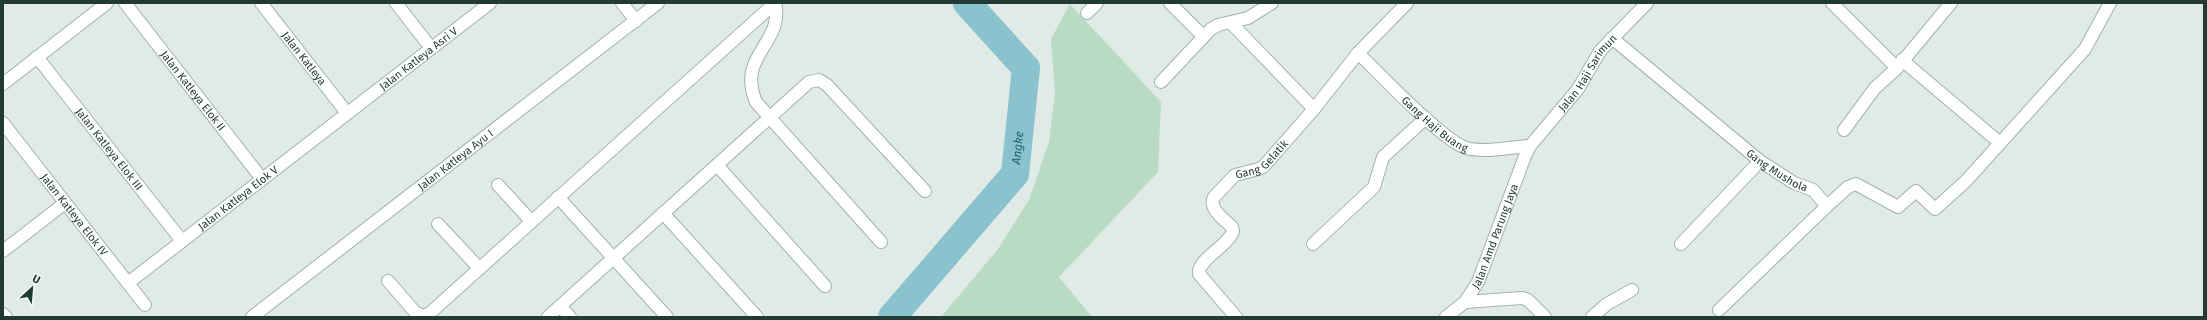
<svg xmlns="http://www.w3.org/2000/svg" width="2207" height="320" font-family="'Fira Sans',sans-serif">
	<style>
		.green { fill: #badbc3 }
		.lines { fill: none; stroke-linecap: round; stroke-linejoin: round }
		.river { stroke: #8ac2cd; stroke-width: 28 }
		.minor-casing { stroke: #a3b2ad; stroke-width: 14 }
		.minor { stroke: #fff; stroke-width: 12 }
		.labels { text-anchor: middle; stroke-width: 3; stroke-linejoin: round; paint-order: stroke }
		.street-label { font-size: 11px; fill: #213a34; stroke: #f0f7f4 }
		.water-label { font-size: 12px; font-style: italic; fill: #1f6373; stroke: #f0f7f4 }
	</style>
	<rect width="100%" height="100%" fill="#e0eae6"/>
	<path class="green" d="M1070 4 1161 102 1158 172 1059 277 1092 317H941L998 249 1029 200 1049 142 1055 92 1051 39Z"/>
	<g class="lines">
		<path class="river" id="s1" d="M892 317 1015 174 1026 68 967 3"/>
		<defs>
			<g id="minor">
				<path id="s2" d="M125 3 262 179"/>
				<path id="s3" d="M261 3 347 113"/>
				<path d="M396 3 431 48"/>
				<path d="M622 3 636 21"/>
				<path d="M775 3C785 43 736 55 756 102L881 242"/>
				<path d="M1170 3 1203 36"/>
				<path d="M1832 3 1897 68"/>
				<path d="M1087 13 1097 3"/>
				<path d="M1231 23 1314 109"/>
				<path id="s4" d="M1612 38 1760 161 1794 183 1813 190 1827 206 1719 310"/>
				<path id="s5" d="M1358 53C1379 73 1443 141 1466 148 1485 153 1511 147 1530 146"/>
				<path id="s6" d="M37 57 182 241"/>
				<path d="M1902 60 2000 143"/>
				<path d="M1161 82 1211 29 1218 25 1248 18 1272 3"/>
				<path d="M3 84 107 3"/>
				<path id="s7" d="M3 123 145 305"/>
				<path d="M1844 130 1875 88 1897 68 1951 3"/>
				<path d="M717 165 825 286"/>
				<path d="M498 185 531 221"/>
				<path d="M558 197 667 317"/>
				<path d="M1827 206 1848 187 1856 184 1898 207 1916 191 1935 209 1966 181 2085 49 2110 3"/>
				<path d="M663 213 757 317"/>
				<path d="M438 224 479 268"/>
				<path d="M1313 244 1374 187 1383 157 1426 118"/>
				<path d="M1681 244 1760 161"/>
				<path d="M3 251 65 203"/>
				<path d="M388 281 415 312 423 316 430 313 775 3"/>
				<path id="s8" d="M128 283 490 3"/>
				<path d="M1465 302 1522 298 1528 300 1545 317"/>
				<path d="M560 306 570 317"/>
				<path d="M3 314 6 317"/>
				<path id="s9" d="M252 317 658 3"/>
				<path d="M548 317 809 82 819 80 827 85 925 191"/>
				<path id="s10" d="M1236 317 1199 274C1197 259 1229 246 1233 231L1232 227C1224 219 1208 209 1214 197L1235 175 1259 169 1264 166 1314 109 1358 53 1407 3"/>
				<path id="s11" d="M1446 317 1465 302 1478 282 1525 156 1530 146 1578 89 1600 51 1647 3"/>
				<path d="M1592 317 1607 304 1632 290"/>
			</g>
		</defs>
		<use href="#minor" class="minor-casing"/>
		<use href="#minor" class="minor"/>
	</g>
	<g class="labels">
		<g class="street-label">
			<text dy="4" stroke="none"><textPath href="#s3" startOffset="70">Jalan Katleya</textPath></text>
			<text dy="4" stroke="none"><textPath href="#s8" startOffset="367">Jalan Katleya Asri V</textPath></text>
			<text dy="4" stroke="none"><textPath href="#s11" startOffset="287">Jalan Haji Sarimun</textPath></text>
			<text dy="4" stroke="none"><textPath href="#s2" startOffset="111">Jalan Katleya Elok II</textPath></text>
			<text dy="4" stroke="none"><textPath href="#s5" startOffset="105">Gang Haji Buang</textPath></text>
			<text dy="4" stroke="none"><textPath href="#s6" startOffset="117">Jalan Katleya Elok III</textPath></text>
			<text dy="4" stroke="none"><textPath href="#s10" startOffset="217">Gang Gelatik</textPath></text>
			<text dy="4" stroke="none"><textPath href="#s9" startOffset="257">Jalan Katleya Ayu I</textPath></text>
			<text dy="4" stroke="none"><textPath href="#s4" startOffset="212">Gang Mushola</textPath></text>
			<text dy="4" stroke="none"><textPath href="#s8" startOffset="139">Jalan Katleya Elok V</textPath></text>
			<text dy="4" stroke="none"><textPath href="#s7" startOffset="116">Jalan Katleya Elok IV</textPath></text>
			<text dy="4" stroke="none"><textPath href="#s11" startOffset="97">Jalan Amd Parung Jaya</textPath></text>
		</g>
		<g class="water-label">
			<text dy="4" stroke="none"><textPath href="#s1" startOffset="215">Angke</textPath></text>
		</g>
	</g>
	<rect width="2207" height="320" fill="none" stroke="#213a34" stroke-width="8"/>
	<g transform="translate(32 288) rotate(26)" stroke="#f0f7f4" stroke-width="3" paint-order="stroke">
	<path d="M0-3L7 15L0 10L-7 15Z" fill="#213a34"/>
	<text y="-6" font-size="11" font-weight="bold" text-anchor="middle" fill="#213a34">U</text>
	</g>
</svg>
